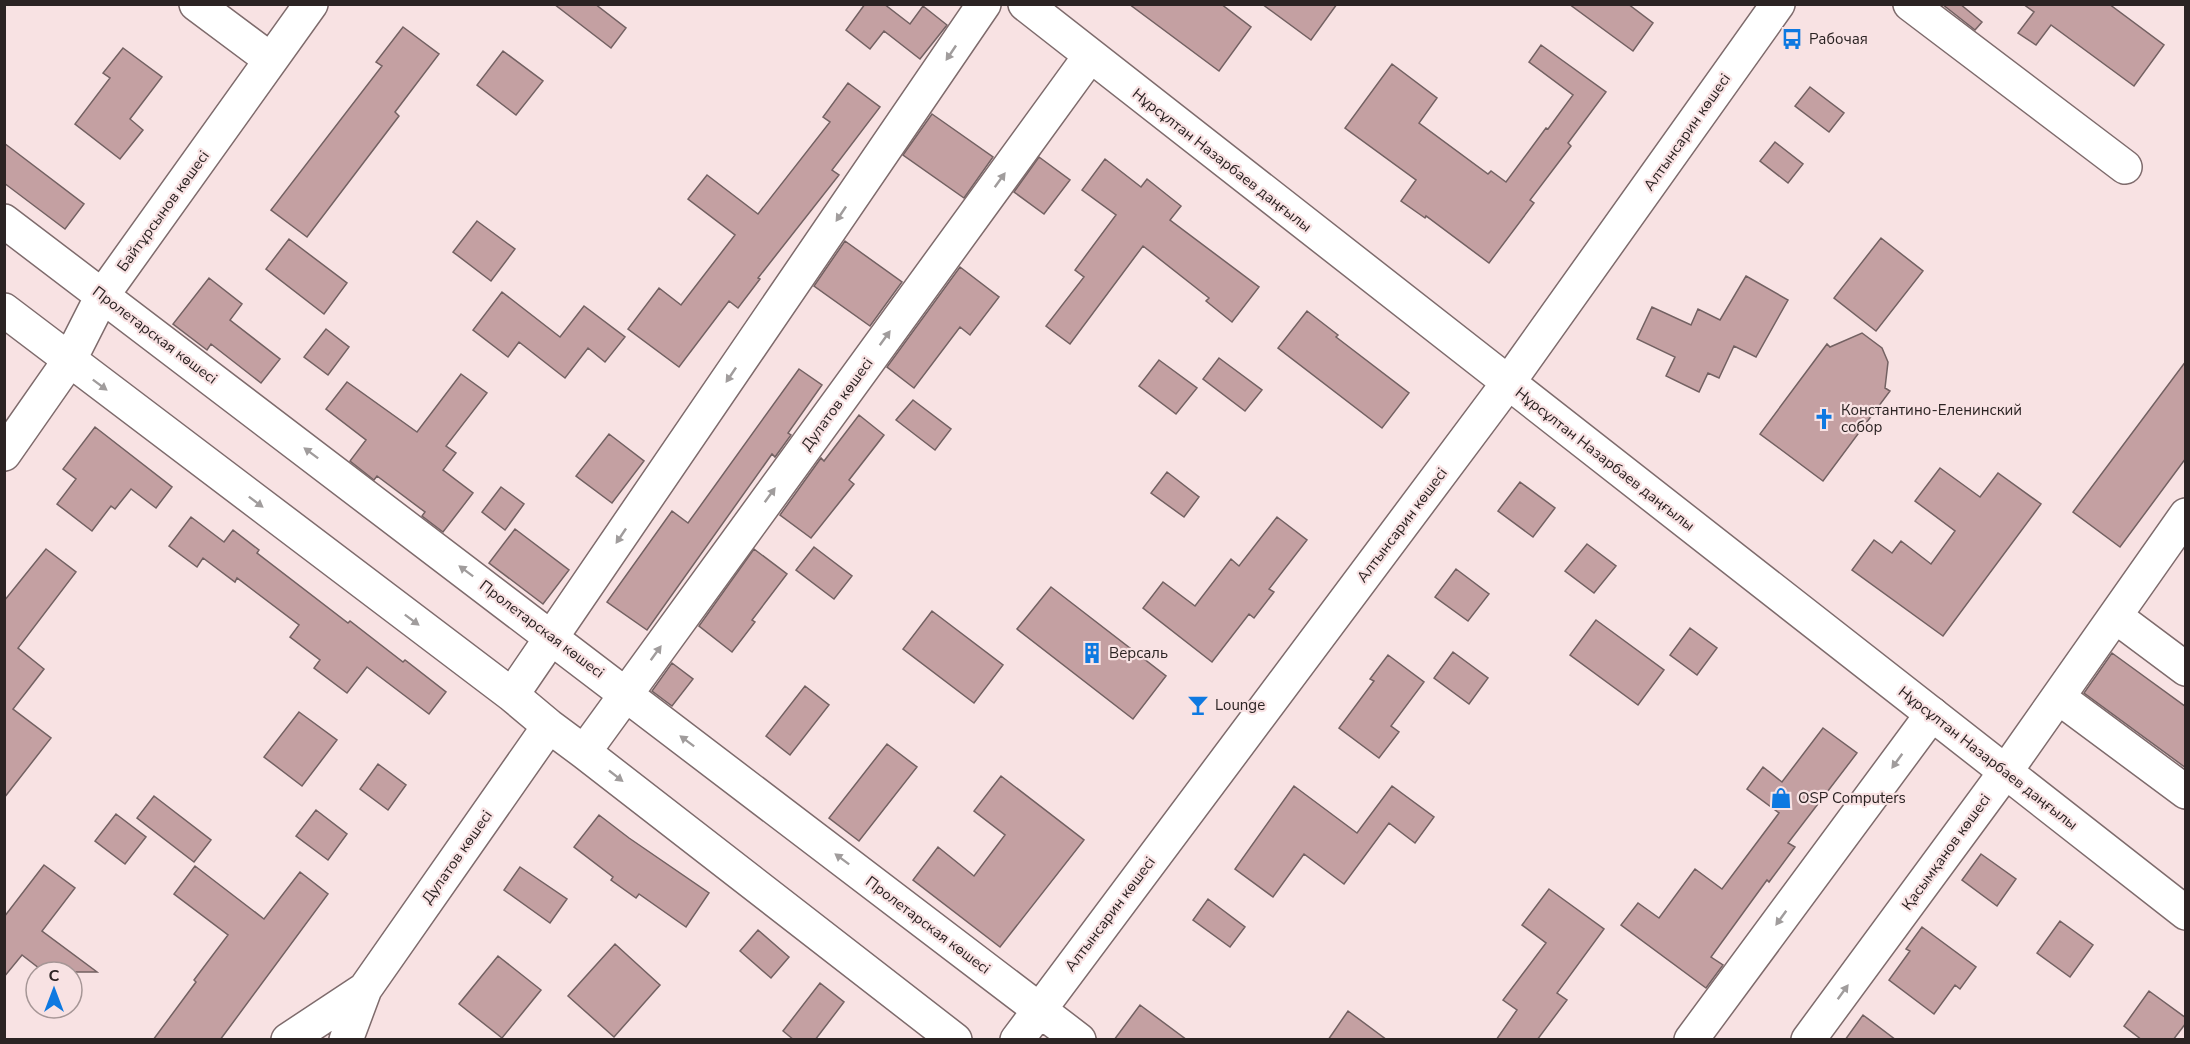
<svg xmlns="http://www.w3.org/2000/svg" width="2190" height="1044" font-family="'Nunito Sans',sans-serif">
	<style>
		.building { fill: #c4a0a2; stroke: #736162; stroke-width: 1.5 }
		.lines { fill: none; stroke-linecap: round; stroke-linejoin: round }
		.minor-casing { stroke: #7e6b6c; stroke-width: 36 }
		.major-casing { stroke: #7e6b6c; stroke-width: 36 }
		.minor { stroke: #fff; stroke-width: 33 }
		.major { stroke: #fff; stroke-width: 33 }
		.oneway { fill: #a09c9c }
		.labels { text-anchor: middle; stroke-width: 4.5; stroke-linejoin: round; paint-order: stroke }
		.poi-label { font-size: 15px; fill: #2b2323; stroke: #f8e2e3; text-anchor: start }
		.street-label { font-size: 15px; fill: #2b2323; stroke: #f8e2e3 }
	</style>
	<rect width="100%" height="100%" fill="#f8e2e3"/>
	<path class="building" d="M554 4H595L626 28 611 48Z
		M865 4H884L910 24 923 6 947 25 920 59 884 31 870 49 846 30Z
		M1129 4H1221L1251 27 1219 71Z
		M1262 4H1337L1311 40Z
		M1569 4H1628L1653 23 1633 51Z
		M1942 4H1960L1982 22 1975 30Z
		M2023 4H2109L2164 45 2134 86 2051 25 2036 45 2018 33 2034 12Z
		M403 27 439 54 395 112 399 116 307 237 271 210 382 66 376 62Z
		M1541 45 1606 92 1568 143 1571 146 1530 200 1534 203 1489 263 1426 216 1425 218 1401 201 1416 180 1345 128 1392 64 1437 98 1419 123 1488 174 1491 171 1506 182 1546 128 1548 129 1573 95 1529 62Z
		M123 48 162 77 130 119 143 130 120 159 75 124 110 78 103 73Z
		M503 51 543 81 516 115 477 85Z
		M848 83 880 107 832 170 839 175 758 278 760 279 738 308 729 301 679 367 628 329 659 288 681 305 735 235 688 199 707 175 758 214 830 122 823 117Z
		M1810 87 1844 113 1829 132 1795 106Z
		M932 114 993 157 964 198 903 155Z
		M1775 142 1803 164 1788 183 1760 161Z
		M4 143 84 204 65 229 4 183Z
		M1039 157 1070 180 1044 214 1014 192Z
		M1105 159 1141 187 1147 179 1181 206 1170 220 1259 287 1232 322 1206 301 1209 298 1143 246 1070 344 1046 326 1084 277 1075 270 1116 215 1082 190Z
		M477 221 515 249 491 281 453 252Z
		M1881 238 1923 271 1876 331 1834 298Z
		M289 239 347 283 324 314 266 269Z
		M845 241 902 282 870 326 814 286Z
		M960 267 999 297 970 335 960 327 914 388 887 367Z
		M1746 276 1788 300 1756 357 1734 346 1719 378 1708 373 1699 392 1666 376 1675 357 1637 339 1652 307 1691 325 1698 309 1720 320Z
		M209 278 242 304 230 320 280 359 261 383 211 344 207 350 173 324Z
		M502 292 560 337 584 306 625 337 605 362 588 348 565 378 519 342 508 357 473 330Z
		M1307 311 1338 335 1336 337 1409 393 1382 428 1278 348Z
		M326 329 349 347 328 375 304 357Z
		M1862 333 1882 348 1888 362 1885 388 1890 391 1823 481 1760 434 1827 344 1830 347Z
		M1219 358 1262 390 1245 411 1203 379Z
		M1159 360 1197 388 1176 414 1139 386Z
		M2186 361V458L2120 547 2073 512Z
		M799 369 822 385 788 433 791 435 775 457 772 454 647 630 607 602 672 511 688 523Z
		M461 374 487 393 446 446 456 453 443 470 473 493 443 532 422 516 425 512 377 476 374 480 350 461 366 440 326 409 347 382 417 432Z
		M913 400 951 429 935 450 896 420Z
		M859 415 884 435 849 480 854 484 811 538 780 515 821 458 824 461Z
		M95 427 172 487 156 508 131 489 115 509 111 506 92 531 57 504 76 479 63 469Z
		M609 434 644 461 612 503 576 476Z
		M1940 468 1980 497 1998 473 2041 504 1943 636 1852 570 1874 540 1892 553 1901 541 1931 564 1955 531 1915 501Z
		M1167 472 1199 497 1184 517 1151 493Z
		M1520 482 1555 508 1533 537 1498 511Z
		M501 487 524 504 505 530 482 512Z
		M191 517 224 542 233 530 259 550 257 553 348 623 350 621 403 662 405 660 446 692 429 714 367 667 347 693 314 668 320 660 290 637 299 625 237 578 235 582 203 558 197 567 169 546Z
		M1277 517 1307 540 1269 589 1274 592 1254 618 1249 614 1212 662 1143 608 1163 582 1195 606 1231 559 1239 566Z
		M515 529 569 570 543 604 489 563Z
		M1587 544 1616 566 1594 593 1565 571Z
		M814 547 852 576 834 599 796 570Z
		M46 549 76 572 18 648 44 669 13 709 51 738 4 798V601Z
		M754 549 787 574 752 620 755 622 732 652 699 626Z
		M1456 569 1489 594 1468 621 1435 597Z
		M1051 587 1166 676 1133 719 1017 629Z
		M932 611 1003 665 974 703 903 649Z
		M1596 620 1664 670 1638 705 1570 655Z
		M1690 628 1717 648 1697 675 1670 655Z
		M1453 652 1488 678 1469 704 1434 678Z
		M2112 653 2186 707V768L2084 693Z
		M1388 655 1424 682 1391 726 1399 732 1379 758 1339 728 1374 681 1370 679Z
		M672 663 693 679 672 706 652 691Z
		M805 686 829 705 790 755 766 736Z
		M299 712 337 740 302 786 264 757Z
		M1823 728 1857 753 1788 843 1795 847 1769 882 1767 880 1711 957 1723 965 1706 988 1621 925 1638 903 1659 918 1695 869 1722 889 1779 813 1747 789 1763 767 1782 782Z
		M887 744 917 767 859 841 829 818Z
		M378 764 406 785 388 810 360 789Z
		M1001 776 1084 840 1000 947 913 880 938 847 974 876 1005 835 974 811Z
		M1294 786 1357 833 1392 786 1434 817 1415 843 1389 823 1344 884 1304 854 1273 897 1235 869Z
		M154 796 211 840 194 862 137 818Z
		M316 810 347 834 328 860 296 836Z
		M116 814 146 837 125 864 95 841Z
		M599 815 629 838 709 893 686 927 639 894 636 898 611 880 613 877 574 847Z
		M1981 854 2016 879 1997 906 1962 880Z
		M44 865 75 888 42 931 97 972H44L22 955 4 977V917Z
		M195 866 264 919 300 872 328 894 220 1040H153L196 982 194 980 228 935 174 894Z
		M520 867 567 899 550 923 504 890Z
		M1549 889 1604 929 1557 993 1567 1000 1537 1040H1496L1517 1010 1503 1000 1546 943 1522 925Z
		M1208 899 1245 927 1230 947 1193 920Z
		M2060 921 2093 945 2070 977 2037 953Z
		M1922 927 1976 967 1960 989 1955 985 1934 1014 1889 980 1910 951 1906 949Z
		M758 930 789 957 771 978 740 951Z
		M615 944 660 985 614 1037 568 996Z
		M498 956 541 990 502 1038 459 1004Z
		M820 983 844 1002 815 1040H794L783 1031Z
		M2149 991 2186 1018V1023L2173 1040H2142L2124 1026Z
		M1140 1005 1187 1040H1114Z
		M1348 1011 1387 1040H1328Z
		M1863 1015 1896 1040H1845Z"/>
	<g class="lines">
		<defs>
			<path id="minor" d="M196 4 271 60
				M1910 4 2125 167
				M4 221 1079 1040
				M4 310 512 695 549 726 584 752 955 1040
				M4 454 69 361 102 296 311 4
				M2115 616 2186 669
				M512 695 984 4
				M2058 697 2186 792
				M584 752 1090 56
				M288 1040 365 989
				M346 1040 365 989 549 726
				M1017 1040 1508 383 1778 4
				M1691 1040 1932 714
				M1808 1040 2006 771 2186 515"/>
			<path id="major" d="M1025 4 2186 913"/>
		</defs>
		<use href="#minor" class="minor-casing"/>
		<use href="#major" class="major-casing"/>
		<use href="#minor" class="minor"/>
		<use href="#major" class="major"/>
	</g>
	<defs><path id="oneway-solid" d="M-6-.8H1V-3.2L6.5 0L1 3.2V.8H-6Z" transform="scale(1.5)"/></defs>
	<g class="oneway">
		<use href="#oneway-solid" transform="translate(951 53) rotate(124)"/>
		<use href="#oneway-solid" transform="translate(1000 180) rotate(-54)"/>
		<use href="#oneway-solid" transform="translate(841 214) rotate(124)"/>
		<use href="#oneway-solid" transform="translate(885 338) rotate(-54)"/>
		<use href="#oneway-solid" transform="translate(731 375) rotate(124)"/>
		<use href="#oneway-solid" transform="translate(100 385) rotate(37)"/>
		<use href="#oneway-solid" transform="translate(311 453) rotate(-143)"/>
		<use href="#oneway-solid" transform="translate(770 495) rotate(-54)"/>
		<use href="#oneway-solid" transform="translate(256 502) rotate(37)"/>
		<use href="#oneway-solid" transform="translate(621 536) rotate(124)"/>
		<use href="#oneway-solid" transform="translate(466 571) rotate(-143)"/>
		<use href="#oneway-solid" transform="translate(412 620) rotate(37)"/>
		<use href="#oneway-solid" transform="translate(656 653) rotate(-54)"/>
		<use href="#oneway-solid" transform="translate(687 741) rotate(-143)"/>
		<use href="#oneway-solid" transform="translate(1897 761) rotate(126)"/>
		<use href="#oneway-solid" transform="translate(616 776) rotate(38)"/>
		<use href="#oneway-solid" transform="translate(842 859) rotate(-143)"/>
		<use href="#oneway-solid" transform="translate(1781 918) rotate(126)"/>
		<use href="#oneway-solid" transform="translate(1843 992) rotate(-54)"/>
	</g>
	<defs>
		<symbol id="bus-bare" viewBox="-9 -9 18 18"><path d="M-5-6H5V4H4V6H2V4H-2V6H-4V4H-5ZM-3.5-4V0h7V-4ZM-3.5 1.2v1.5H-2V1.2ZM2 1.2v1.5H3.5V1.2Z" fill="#0e79e1" stroke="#f8e2e3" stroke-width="2.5" paint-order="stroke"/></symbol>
		<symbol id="church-bare" viewBox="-9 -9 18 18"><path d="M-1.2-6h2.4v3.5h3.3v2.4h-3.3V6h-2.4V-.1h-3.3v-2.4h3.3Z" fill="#0e79e1" stroke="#f8e2e3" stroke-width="2.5" paint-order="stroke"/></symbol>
		<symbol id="building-bare" viewBox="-9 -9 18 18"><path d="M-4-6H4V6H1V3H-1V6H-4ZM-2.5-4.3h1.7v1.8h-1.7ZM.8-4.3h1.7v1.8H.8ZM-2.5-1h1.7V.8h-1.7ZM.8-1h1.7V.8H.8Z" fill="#0e79e1" stroke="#f8e2e3" stroke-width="2.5" paint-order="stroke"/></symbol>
		<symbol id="bar-bare" viewBox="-9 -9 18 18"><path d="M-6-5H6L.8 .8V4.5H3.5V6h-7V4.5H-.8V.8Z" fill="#0e79e1" stroke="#f8e2e3" stroke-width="2.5" paint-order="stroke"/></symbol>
		<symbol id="shop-bare" viewBox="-9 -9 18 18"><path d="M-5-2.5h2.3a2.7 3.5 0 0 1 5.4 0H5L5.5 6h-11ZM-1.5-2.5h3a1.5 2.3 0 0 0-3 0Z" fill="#0e79e1" stroke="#f8e2e3" stroke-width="2.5" paint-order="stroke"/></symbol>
	</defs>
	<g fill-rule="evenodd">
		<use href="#bus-bare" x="1777" y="24" width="30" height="30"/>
		<use href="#church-bare" x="1809" y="404" width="30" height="30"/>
		<use href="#building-bare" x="1077" y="638" width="30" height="30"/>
		<use href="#bar-bare" x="1183" y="690" width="30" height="30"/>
		<use href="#shop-bare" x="1766" y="783" width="30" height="30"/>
	</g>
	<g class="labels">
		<g class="poi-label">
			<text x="1809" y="44">Рабочая</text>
			<text x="1841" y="415">Константино-Еленинский<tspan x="1841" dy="17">собор</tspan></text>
			<text x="1109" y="658">Версаль</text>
			<text x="1215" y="710">Lounge</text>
			<text x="1798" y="803">OSP Computers</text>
		</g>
		<g class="street-label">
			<text transform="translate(1687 132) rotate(-55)" y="5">Алтынсарин көшесі</text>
			<text transform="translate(1222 160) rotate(38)" y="5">Нұрсұлтан Назарбаев даңғылы</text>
			<text transform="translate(163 211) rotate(-54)" y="5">Байтұрсынов көшесі</text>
			<text transform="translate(155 335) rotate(37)" y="5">Пролетарская көшесі</text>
			<text transform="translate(837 404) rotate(-54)" y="5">Дулатов көшесі</text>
			<text transform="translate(1605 459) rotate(38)" y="5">Нұрсұлтан Назарбаев даңғылы</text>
			<text transform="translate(1402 525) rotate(-53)" y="5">Алтынсарин көшесі</text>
			<text transform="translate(542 629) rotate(37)" y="5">Пролетарская көшесі</text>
			<text transform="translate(1988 758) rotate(38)" y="5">Нұрсұлтан Назарбаев даңғылы</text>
			<text transform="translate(1946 852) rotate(-54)" y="5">Қасымқанов көшесі</text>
			<text transform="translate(457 857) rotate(-55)" y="5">Дулатов көшесі</text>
			<text transform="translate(1110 914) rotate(-53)" y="5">Алтынсарин көшесі</text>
			<text transform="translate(928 925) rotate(37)" y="5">Пролетарская көшесі</text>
		</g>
	</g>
	<rect width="2190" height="1044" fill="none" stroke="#2b2323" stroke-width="12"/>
	<g transform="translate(54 990)"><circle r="28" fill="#f8e2e3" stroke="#a69696" stroke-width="1.5"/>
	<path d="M0-4.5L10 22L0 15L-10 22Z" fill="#0e79e1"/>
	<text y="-9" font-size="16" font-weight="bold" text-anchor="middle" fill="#2b2323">С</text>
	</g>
</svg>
